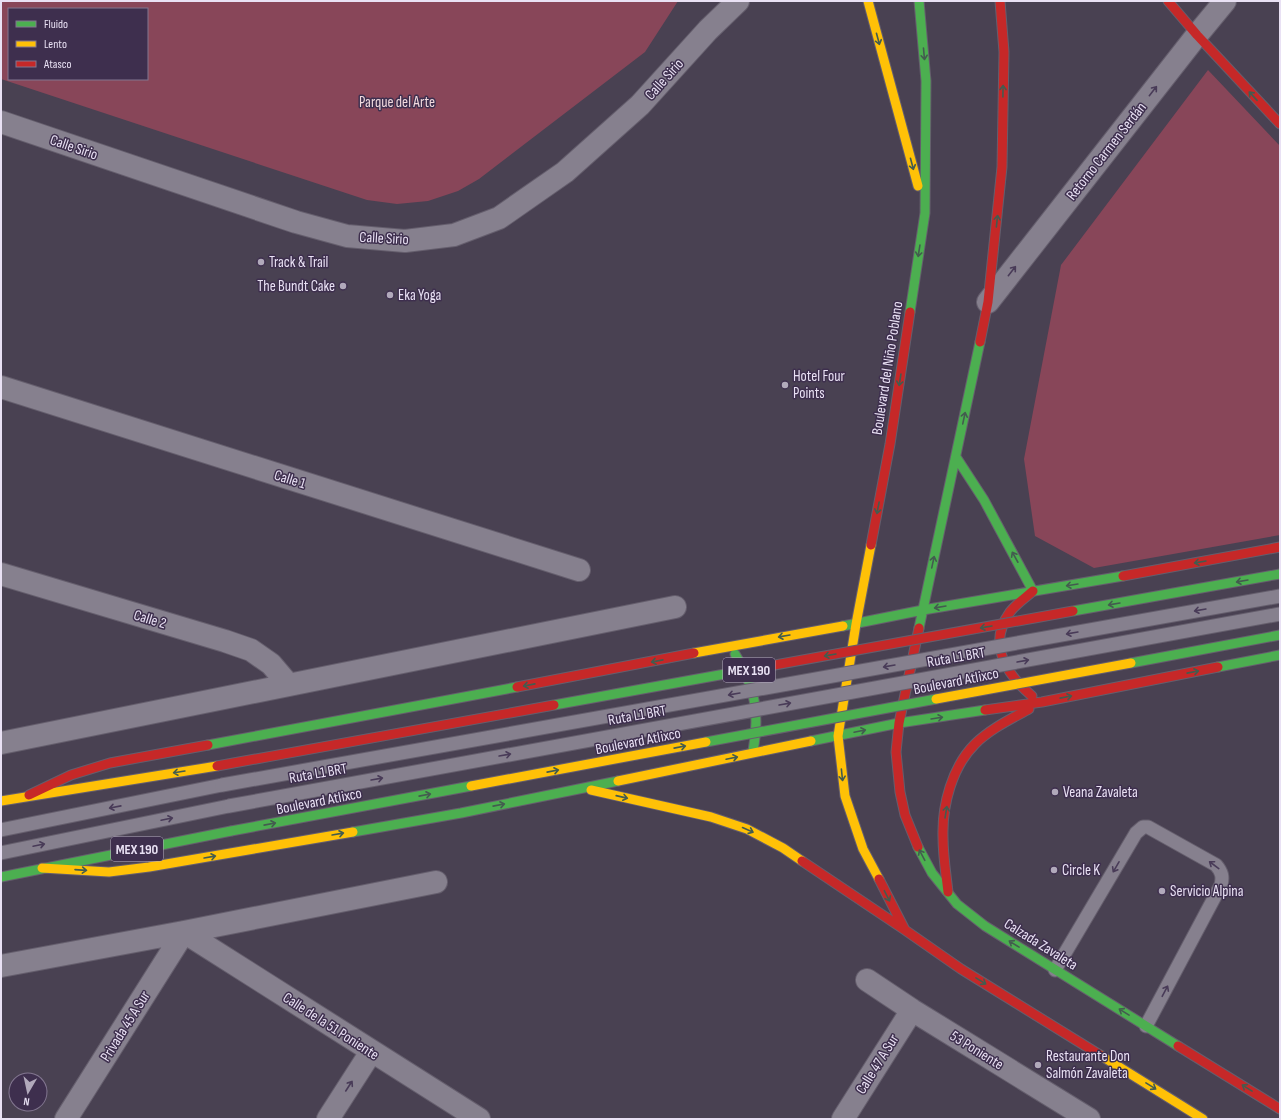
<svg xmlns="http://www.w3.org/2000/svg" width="1281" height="1120" font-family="'Sofia Sans Condensed',sans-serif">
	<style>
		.green { fill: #884659; fill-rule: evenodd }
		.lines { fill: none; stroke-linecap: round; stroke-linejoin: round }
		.lane-casing { stroke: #655e6d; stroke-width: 15 }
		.street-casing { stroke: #655e6d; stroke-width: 24 }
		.fast-casing { stroke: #655e6d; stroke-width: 11 }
		.slow-casing { stroke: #655e6d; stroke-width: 11 }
		.jam-casing { stroke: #655e6d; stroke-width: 11 }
		.lane { stroke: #86808e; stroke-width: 13 }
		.street { stroke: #86808e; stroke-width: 22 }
		.fast { stroke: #4caf50; stroke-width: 9 }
		.slow { stroke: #ffc107; stroke-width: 9 }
		.jam { stroke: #c62828; stroke-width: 9 }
		.lane-bridge-casing { stroke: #655e6d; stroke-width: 15; stroke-linecap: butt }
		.fast-bridge-casing { stroke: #655e6d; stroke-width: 11; stroke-linecap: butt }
		.slow-bridge-casing { stroke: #655e6d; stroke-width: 11; stroke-linecap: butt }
		.jam-bridge-casing { stroke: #655e6d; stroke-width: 11; stroke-linecap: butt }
		.lane-bridge { stroke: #86808e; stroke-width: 13 }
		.fast-bridge { stroke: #4caf50; stroke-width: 9 }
		.slow-bridge { stroke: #ffc107; stroke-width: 9 }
		.jam-bridge { stroke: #c62828; stroke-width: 9 }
		.oneway { stroke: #435c4f }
		.oneway2 { stroke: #493b58 }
		.poi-dot { fill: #b1a9bb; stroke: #3e2f4e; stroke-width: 1.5 }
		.labels { text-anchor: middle; stroke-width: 3; stroke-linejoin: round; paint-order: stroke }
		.shield { fill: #3e2f4e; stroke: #b6acc2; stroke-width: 1 }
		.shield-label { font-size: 14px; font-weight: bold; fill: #e9e1f4 }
		.street-label { font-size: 15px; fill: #e9e1f4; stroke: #3e2f4e }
		.park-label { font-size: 15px; fill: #f2dade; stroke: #3e2f4e }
		.poi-label { font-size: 15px; fill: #e9e1f4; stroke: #3e2f4e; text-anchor: start }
	</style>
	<rect width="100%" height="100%" fill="#494152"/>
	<path class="green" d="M1 1H678L645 52 479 179 458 191 428 201 397 204 367 200 1 79ZM9 9H147V79H9Z
		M1208 70 1280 146V535L1094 568 1035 536 1024 459 1061 265Z"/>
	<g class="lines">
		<defs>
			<path id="lane" d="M1 830 222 785
				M1 853 229 806
				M1055 970 1136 833 1143 827H1148L1216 865C1222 872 1223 877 1221 885L1146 1026"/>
			<path id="street" d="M1 122 296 222 347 236 405 241 454 235 499 218 565 172 640 105 708 30 738 1
				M988 302 1197 35 1225 1
				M1 387 579 570
				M1 574 225 641 251 650 271 664 288 684
				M1 743 675 607
				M1 966 184 932 436 882
				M867 980 912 1010 1089 1119
				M66 1119 184 932 479 1119
				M328 1119 371 1052
				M843 1119 912 1010"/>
			<path id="fast" d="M910 312 925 213 926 81 919 1
				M956 457 984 500 1033 591
				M843 626 923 610 1123 576
				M919 628 980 342
				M735 654C755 686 760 714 753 751
				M1218 667 1280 655
				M811 741 899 723 985 710
				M208 745 517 687
				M353 832 461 813 618 781
				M918 847 932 873 957 904 985 926 1178 1046
				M1 877 231 831"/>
			<path id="slow" d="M868 1 918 186
				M871 545 856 624 838 736 845 796 863 849 879 879
				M694 653 843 626
				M618 781 811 741
				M591 790 711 817 747 829 783 848 802 861
				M1 801 217 766
				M42 868 109 872 149 867 353 832
				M1100 1055 1203 1119"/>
			<path id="jam" d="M1168 1 1197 35 1280 124
				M980 342 988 302 1002 167 1004 52 1000 1
				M871 545 890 444 910 312
				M1123 576 1280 547
				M517 687 694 653
				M1032 696C1006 674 987 644 1010 612 1016 604 1025 598 1033 591
				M985 710 1042 702 1218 667
				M29 795 71 775 110 763 208 745
				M918 847 905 815 900 792 896 752 899 723 919 628
				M802 861 905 930
				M879 879 905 930 961 969 1100 1055
				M948 892C946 874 943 856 943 837 942 805 952 767 975 744 990 729 1011 719 1029 709
				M1178 1046 1280 1109"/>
		</defs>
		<use href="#lane" class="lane-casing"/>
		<use href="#street" class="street-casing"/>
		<use href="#fast" class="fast-casing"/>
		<use href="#slow" class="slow-casing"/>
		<use href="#jam" class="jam-casing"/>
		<use href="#lane" class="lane"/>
		<use href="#street" class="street"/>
		<use href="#fast" class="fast"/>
		<use href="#slow" class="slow"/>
		<use href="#jam" class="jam"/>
		<defs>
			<path id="lane-bridge" d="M222 785 1280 596
				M229 806 1280 614"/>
			<path id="fast-bridge" d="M1073 611 1280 574
				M1131 663 1280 635
				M554 705 736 672
				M706 742 936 699
				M231 831 471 786"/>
			<path id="slow-bridge" d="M936 699 1131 663
				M471 786 706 742"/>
			<path id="jam-bridge" d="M736 672 1073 611
				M217 766 554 705"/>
		</defs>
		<use href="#lane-bridge" class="lane-bridge-casing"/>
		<use href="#fast-bridge" class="fast-bridge-casing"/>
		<use href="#slow-bridge" class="slow-bridge-casing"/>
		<use href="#jam-bridge" class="jam-bridge-casing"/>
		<use href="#lane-bridge" class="lane-bridge"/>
		<use href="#fast-bridge" class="fast-bridge"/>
		<use href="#slow-bridge" class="slow-bridge"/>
		<use href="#jam-bridge" class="jam-bridge"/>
	</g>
	<defs><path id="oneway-shaft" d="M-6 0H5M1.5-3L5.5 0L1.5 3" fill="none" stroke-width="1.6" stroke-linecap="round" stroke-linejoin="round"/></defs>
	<g class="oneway">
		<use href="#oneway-shaft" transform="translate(878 39) rotate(75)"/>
		<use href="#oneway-shaft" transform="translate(924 54) rotate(85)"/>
		<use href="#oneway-shaft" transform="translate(1003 91) rotate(-89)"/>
		<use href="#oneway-shaft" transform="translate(1253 96) rotate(-133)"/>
		<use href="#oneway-shaft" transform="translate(912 164) rotate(75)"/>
		<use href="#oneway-shaft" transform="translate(997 221) rotate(-84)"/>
		<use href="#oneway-shaft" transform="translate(919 251) rotate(99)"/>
		<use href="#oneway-shaft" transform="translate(900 380) rotate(99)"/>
		<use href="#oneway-shaft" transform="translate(964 418) rotate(-78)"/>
		<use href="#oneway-shaft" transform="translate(878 508) rotate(101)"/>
		<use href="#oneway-shaft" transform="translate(1015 557) rotate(-119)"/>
		<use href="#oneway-shaft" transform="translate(933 562) rotate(-78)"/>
		<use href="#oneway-shaft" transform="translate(1200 562) rotate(170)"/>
		<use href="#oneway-shaft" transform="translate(1242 581) rotate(170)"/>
		<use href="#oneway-shaft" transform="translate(1072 585) rotate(171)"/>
		<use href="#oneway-shaft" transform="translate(1114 604) rotate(170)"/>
		<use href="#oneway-shaft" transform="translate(940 607) rotate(170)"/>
		<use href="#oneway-shaft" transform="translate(986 627) rotate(170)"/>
		<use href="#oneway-shaft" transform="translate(784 636) rotate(170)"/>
		<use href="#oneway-shaft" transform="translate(830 655) rotate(170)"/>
		<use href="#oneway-shaft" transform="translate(657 661) rotate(169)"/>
		<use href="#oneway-shaft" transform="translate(1193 672) rotate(-11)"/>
		<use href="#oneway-shaft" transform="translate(529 685) rotate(169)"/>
		<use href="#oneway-shaft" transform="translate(1066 697) rotate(-11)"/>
		<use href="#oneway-shaft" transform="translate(937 718) rotate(-9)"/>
		<use href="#oneway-shaft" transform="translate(860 731) rotate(-12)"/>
		<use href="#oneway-shaft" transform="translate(680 747) rotate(-11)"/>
		<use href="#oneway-shaft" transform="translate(732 758) rotate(-12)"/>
		<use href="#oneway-shaft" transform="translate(553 771) rotate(-11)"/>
		<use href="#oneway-shaft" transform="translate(179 772) rotate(171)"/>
		<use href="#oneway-shaft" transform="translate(842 775) rotate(84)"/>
		<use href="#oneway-shaft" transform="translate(425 795) rotate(-11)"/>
		<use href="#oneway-shaft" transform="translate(622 797) rotate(13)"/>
		<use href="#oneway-shaft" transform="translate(499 805) rotate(-11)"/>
		<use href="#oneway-shaft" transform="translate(946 812) rotate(-81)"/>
		<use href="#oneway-shaft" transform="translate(270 824) rotate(-11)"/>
		<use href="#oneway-shaft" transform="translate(748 830) rotate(24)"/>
		<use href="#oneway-shaft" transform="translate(338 834) rotate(-10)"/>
		<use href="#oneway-shaft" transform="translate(922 855) rotate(-118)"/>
		<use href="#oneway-shaft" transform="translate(210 857) rotate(-10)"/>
		<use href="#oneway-shaft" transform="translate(81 870) rotate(4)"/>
		<use href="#oneway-shaft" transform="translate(887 896) rotate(63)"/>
		<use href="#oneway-shaft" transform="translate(1014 944) rotate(-148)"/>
		<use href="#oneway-shaft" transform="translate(981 981) rotate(32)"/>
		<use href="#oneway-shaft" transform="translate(1124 1012) rotate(-148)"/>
		<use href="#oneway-shaft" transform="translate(1151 1086) rotate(32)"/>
		<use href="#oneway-shaft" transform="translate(1247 1088) rotate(-148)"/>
	</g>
	<g class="oneway2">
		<use href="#oneway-shaft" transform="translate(1153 91) rotate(-52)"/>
		<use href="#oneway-shaft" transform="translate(1012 271) rotate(-52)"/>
		<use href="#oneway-shaft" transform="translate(1200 610) rotate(170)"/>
		<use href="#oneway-shaft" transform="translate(1072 633) rotate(170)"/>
		<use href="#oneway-shaft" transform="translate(1023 661) rotate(-10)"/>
		<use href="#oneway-shaft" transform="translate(889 666) rotate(170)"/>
		<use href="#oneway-shaft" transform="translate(734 694) rotate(170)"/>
		<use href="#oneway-shaft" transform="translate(785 704) rotate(-10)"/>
		<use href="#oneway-shaft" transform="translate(505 755) rotate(-10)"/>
		<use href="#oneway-shaft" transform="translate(377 779) rotate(-10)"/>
		<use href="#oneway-shaft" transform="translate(115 807) rotate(169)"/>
		<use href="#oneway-shaft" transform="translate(167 819) rotate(-12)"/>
		<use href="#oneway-shaft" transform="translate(39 845) rotate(-12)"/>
		<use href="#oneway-shaft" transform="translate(1214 865) rotate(-143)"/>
		<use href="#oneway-shaft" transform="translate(1116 867) rotate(120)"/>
		<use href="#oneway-shaft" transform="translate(1165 991) rotate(-62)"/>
		<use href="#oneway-shaft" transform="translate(349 1086) rotate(-57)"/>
	</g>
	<g class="poi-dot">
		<circle cx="261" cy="262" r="4"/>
		<circle cx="343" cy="286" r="4"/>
		<circle cx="390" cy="295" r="4"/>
		<circle cx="785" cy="385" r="4"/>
		<circle cx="1055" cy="792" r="4"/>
		<circle cx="1054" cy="870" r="4"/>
		<circle cx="1162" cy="891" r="4"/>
		<circle cx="1038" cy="1065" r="4"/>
	</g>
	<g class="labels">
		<g class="shield">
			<rect x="723" y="658" width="52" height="24" rx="3"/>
			<rect x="111" y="837" width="52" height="24" rx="3"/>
		</g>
		<g class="shield-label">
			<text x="749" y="675">MEX 190</text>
			<text x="137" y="854">MEX 190</text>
		</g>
		<g class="street-label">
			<text transform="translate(664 79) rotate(-48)" y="5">Calle Sirio</text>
			<text transform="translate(74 147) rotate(19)" y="5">Calle Sirio</text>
			<text transform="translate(1106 151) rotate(-52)" y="5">Retorno Carmen Serdán</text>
			<text transform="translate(384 238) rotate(3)" y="5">Calle Sirio</text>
			<text transform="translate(887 368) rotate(-81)" y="5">Boulevard del Niño Poblano</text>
			<text transform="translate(290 479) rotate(17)" y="5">Calle 1</text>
			<text transform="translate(150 619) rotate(17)" y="5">Calle 2</text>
			<text transform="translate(956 657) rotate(-10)" y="5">Ruta L1 BRT</text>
			<text transform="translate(956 681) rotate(-11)" y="5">Boulevard Atlixco</text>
			<text transform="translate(637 715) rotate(-10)" y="5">Ruta L1 BRT</text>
			<text transform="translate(638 741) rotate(-11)" y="5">Boulevard Atlixco</text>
			<text transform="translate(318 773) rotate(-10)" y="5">Ruta L1 BRT</text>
			<text transform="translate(319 801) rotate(-11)" y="5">Boulevard Atlixco</text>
			<text transform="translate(1041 944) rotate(32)" y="5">Calzada Zavaleta</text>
			<text transform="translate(125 1026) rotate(-58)" y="5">Privada 45 A Sur</text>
			<text transform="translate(331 1026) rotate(33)" y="5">Calle de la 51 Poniente</text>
			<text transform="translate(977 1050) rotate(32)" y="5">53 Poniente</text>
			<text transform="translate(877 1064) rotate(-58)" y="5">Calle 47 A Sur</text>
		</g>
		<g class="park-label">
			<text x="397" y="107">Parque del Arte</text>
		</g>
		<g class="poi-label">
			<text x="269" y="267">Track &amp; Trail</text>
			<text x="335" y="291" text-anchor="end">The Bundt Cake</text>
			<text x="398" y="300">Eka Yoga</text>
			<text x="793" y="381">Hotel Four<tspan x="793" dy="17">Points</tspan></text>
			<text x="1063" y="797">Veana Zavaleta</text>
			<text x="1062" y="875">Circle K</text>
			<text x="1170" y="896">Servicio Alpina</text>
			<text x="1046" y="1061">Restaurante Don<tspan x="1046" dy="17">Salmón Zavaleta</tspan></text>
		</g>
	</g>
	<rect width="1281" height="1120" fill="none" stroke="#e9e1f4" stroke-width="4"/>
	<rect x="8" y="8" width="140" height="72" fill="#3e2f4e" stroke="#827690"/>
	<rect x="16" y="21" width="20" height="6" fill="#4caf50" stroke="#827690"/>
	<text x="44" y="28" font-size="12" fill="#e9e1f4">Fluido</text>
	<rect x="16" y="41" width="20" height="6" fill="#ffc107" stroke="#827690"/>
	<text x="44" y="48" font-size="12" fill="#e9e1f4">Lento</text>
	<rect x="16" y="61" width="20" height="6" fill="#c62828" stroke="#827690"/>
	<text x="44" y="68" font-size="12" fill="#e9e1f4">Atasco</text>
	<g transform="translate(28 1092) rotate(189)"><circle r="19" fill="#3e2f4e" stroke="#827690"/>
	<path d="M0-3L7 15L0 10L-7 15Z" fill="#b1a9bb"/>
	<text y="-6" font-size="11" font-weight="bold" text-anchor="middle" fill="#e9e1f4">N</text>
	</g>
</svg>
